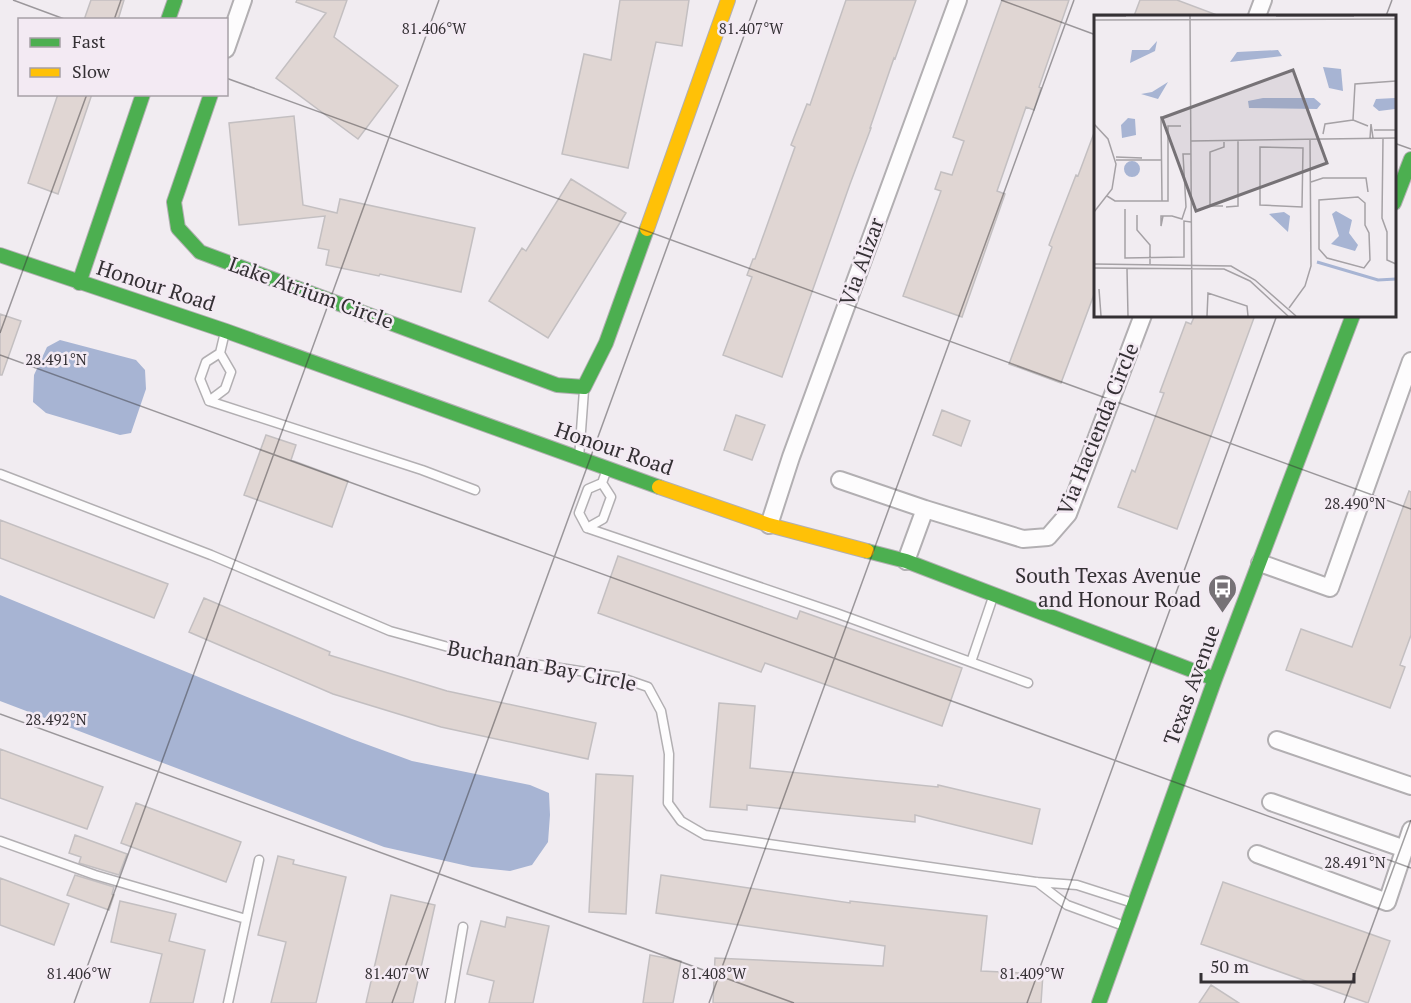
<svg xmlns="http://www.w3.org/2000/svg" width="1411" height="1003" font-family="'PT Serif',serif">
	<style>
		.water { fill: #a7b4d3 }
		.building { fill: #e0d6d3; stroke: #c3bfc1; stroke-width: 1.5 }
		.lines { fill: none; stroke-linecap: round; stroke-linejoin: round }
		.lane-casing { stroke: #b2afb2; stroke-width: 11 }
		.street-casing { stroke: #b2afb2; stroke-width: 20 }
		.fast-casing { stroke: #b2afb2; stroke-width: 16 }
		.slow-casing { stroke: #b2afb2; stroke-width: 16 }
		.lane { stroke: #fdfcfd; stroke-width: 8 }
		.street { stroke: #fdfcfd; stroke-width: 16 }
		.fast { stroke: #4caf50; stroke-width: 14 }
		.slow { stroke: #ffc107; stroke-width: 14 }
		.ticks { fill: none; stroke: #343034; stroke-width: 1.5; stroke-opacity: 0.45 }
		.labels { text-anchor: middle; stroke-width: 5; stroke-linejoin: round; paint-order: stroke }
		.street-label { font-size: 21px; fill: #343034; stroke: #f3eaf3 }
		.poi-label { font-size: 21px; fill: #343034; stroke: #f3eaf3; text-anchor: end }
		.inset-river { fill: none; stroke: #a7b4d3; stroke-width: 3 }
		.inset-road { fill: none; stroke: #a5a1a5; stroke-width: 1.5 }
		.view { fill: #767276; fill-opacity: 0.15; stroke: #767276; stroke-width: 3 }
		.inset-edge { fill: none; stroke: #343034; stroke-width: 3 }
		.ticks-label { font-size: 15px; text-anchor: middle; fill: #343034; stroke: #f3eaf3; stroke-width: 5; stroke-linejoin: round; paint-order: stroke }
	</style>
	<rect width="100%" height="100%" fill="#f1ecf1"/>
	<path class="water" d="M60 340 136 360 145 370 146 389 131 433 120 435 46 413 33 402 34 375 47 347Z
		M0 595 252 699 352 739 412 761 530 785 549 793 550 815 548 842 532 865 510 871 472 867 384 847 0 701Z"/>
	<path class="building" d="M91 0H124L118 20H84Z
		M297 0H347L334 37 398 86 358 139 276 78 326 13 296 2Z
		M620 0H689L682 46 656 42 628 168 562 154 584 54 611 60Z
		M846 0H916L895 59 894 58 870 128H871L850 184 782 377 723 355 752 277 747 275 753 259H755L795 147 791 145 807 104 810 105Z
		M1002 0H1069L1039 87 1041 88 1034 110 1026 107 997 191 1005 194 962 317 903 296 941 191 935 189 941 172 952 175 964 141 953 137Z
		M1140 0H1177L1217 15V16H1134Z
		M58 94H92L58 194 28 183Z
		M294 116 303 205 337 213 340 199 475 228 461 292 380 274 379 276 326 265 329 250 318 248 325 216 239 225 229 123Z
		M1094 133H1096V289L1061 383 1009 364 1052 247 1049 245 1076 175 1078 176Z
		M571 179 626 213 548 338 489 301 522 248 526 251Z
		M0 314 21 321 2 375H0Z
		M1195 315H1255L1177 529 1118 507 1132 470 1135 472 1164 393 1160 392 1186 322 1191 324Z
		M942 410 970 421 961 446 933 435Z
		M736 415 765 425 752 460 724 450Z
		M266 435 296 445 291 460 348 481 332 527 244 495Z
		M1409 491 1411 492V635L1400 665 1405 667 1390 708 1286 670 1301 629 1352 647Z
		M0 520 168 584 154 618 0 558Z
		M618 556 797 619 800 611 962 668 942 726 765 663 761 672 598 613Z
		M204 598 330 652 329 655 447 691 596 723 588 759 441 727 333 694 189 632Z
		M719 703 755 706 750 768 938 787V785L1040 809 1032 844 915 815V822L747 805V810L710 807Z
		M0 749 103 787 87 829 0 798Z
		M596 774 633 776 626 914 589 912Z
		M136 803 241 842 226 882 121 843Z
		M75 835 127 854 119 875 79 863 81 857 69 853Z
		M278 856 294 860 293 864 346 877 316 1003H271L286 942 258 935Z
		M75 875 114 887 112 894 114 895 109 910 67 895Z
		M661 875 850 903V901L987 916 981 971 1043 974 1041 1003H713L715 958 883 966 885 946 656 913Z
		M0 878 69 904 54 945 0 925Z
		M1223 882 1390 941 1368 1003 1201 944Z
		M391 895 435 905 413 1003H366Z
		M120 901 176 914 169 941 205 950 193 1003H150L162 954 111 942Z
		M507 917 549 926 533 1003H489L494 981 467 974 481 921 505 927Z
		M650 955 681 961 673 1003H643Z
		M1211 985 1239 1003H1199Z"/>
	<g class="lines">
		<defs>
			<path id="lane" d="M220 353 231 372 225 389 209 401 200 379 206 362 220 353 225 332
				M209 401 422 470 475 490
				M579 458 584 390
				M0 474 211 555 390 631 481 656 619 677 648 687 661 711 669 754 668 803 681 821 705 835 1036 882 1077 885 1133 903
				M602 483 611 497 603 519 587 528 579 513 588 489 602 483 607 469
				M587 528 836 613 1028 683
				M971 662 993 597
				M0 841 95 875 246 919
				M1037 882 1067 905 1124 926
				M228 1003 259 860
				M450 1003 463 927"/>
			<path id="street" d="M1257 16 1263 0
				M226 49 243 0
				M840 480 925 509
				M769 525 791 457 958 0
				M906 561 925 509 1023 539 1048 537 1068 514 1143 315
				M1260 563 1330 588 1411 361
				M1277 740 1411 786
				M1271 802 1405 849
				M1257 854 1387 902 1411 830"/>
			<path id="fast" d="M168 20 175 0
				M211 94 174 202 178 228 200 252 557 385 584 387 606 343 647 229
				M1394 203 1411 159
				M0 255 226 331 659 487
				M79 283 143 94
				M867 551 906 561 1215 679
				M1099 1003 1215 679 1353 315"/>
			<path id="slow" d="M647 229 728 0
				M659 487 769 525 867 551"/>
		</defs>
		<use href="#lane" class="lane-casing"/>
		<use href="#street" class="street-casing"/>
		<use href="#fast" class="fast-casing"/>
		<use href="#slow" class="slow-casing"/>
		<use href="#lane" class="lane"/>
		<use href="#street" class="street"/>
		<use href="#fast" class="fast"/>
		<use href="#slow" class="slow"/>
	</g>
	<path class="ticks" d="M13 0 67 20M1001 0 1096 35M1386 16 1392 0M114 20 121 0M226 78 1411 509M1394 143 1411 149M0 333 87 94M0 355 1411 868M0 714 794 1003M74 1003 439 0M392 1003 757 0M709 1003 1074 0M1027 1003 1277 315M1344 1003 1411 820"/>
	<defs>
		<symbol id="bus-pin" viewBox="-11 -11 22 30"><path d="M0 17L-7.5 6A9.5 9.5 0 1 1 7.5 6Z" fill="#767276" stroke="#f3eaf3"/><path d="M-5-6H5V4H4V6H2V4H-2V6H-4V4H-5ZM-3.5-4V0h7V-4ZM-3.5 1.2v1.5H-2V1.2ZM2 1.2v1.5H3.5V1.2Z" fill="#fff"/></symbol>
	</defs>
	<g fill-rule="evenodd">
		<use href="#bus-pin" x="1206" y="572" width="33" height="45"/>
	</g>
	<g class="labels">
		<g class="street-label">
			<text transform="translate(862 262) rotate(-70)" y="7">Via Alizar</text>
			<text transform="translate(156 286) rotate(18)" y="7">Honour Road</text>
			<text transform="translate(311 293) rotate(20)" y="7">Lake Atrium Circle</text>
			<text transform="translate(1098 429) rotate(-68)" y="7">Via Hacienda Circle</text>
			<text transform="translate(614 449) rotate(19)" y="7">Honour Road</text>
			<text transform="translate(542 666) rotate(11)" y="7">Buchanan Bay Circle</text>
			<text transform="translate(1192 685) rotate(-70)" y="7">Texas Avenue</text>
		</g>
		<g class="poi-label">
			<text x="1201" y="583">South Texas Avenue<tspan x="1201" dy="24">and Honour Road</tspan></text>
		</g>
	</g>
	<g transform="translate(1094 15)">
		<rect width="302" height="302" fill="#f1ecf1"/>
		<path d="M63 26 61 36 36 48 38 35H55ZM184 35 188 41 136 47 143 37ZM229 52 247 54 249 76 235 73ZM74 67 64 84 47 79 58 77ZM169 83H220L227 89 223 94 155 93 154 86ZM301 83V94L285 96 279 91 282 84ZM34 103 41 104 42 120 28 123 27 110ZM30 154a8 8 0 1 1 16 0a8 8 0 1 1-16 0ZM242 196 258 205 255 218 264 230 261 236 237 229 245 221 238 199ZM190 197 196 201 194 217 175 199Z" fill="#a7b4d3"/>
		<path class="inset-river" d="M223 247 284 265 302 264"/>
		<path class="inset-road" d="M0 1H32M96 1 98 301M182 1H260M0 5 302 4M67 101 68 186M0 109 14 124 22 149 18 174 0 197M274 111 259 105 261 69 302 66M280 115H302M229 119 231 109 259 105M276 123 277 109 279 123M289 124 288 203 293 217V245L302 249M97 126 302 123M166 132 209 133 208 192 166 190ZM22 142 48 143M22 145H68M217 167 229 163H272L274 177M13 181 21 186H74V111H87M264 182 271 188V210L275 218 276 245 270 253 233 243 225 234V185ZM129 191H116V137L130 132V127M132 192 144 191V126M31 194V243L90 242V206L97 207M43 200V215L56 230V249M69 201 67 211V201H78L88 204 92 192 89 139H97M0 249 137 251 161 265 202 301M0 253 130 254 156 266 194 301M33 254 34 301M5 274 7 301M195 293 211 271 217 251 216 125M113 301 114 278 153 291 154 301"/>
		<path class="view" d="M199 55 233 148 102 196 68 103Z"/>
		<rect width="302" height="302" class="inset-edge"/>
	</g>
	<g class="ticks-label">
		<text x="434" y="34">81.406°W</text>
		<text x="751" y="34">81.407°W</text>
		<text x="56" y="365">28.491°N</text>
		<text x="1355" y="509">28.490°N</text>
		<text x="56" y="725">28.492°N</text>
		<text x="1355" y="868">28.491°N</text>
		<text x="79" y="979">81.406°W</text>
		<text x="397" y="979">81.407°W</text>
		<text x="714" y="979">81.408°W</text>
		<text x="1032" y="979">81.409°W</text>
	</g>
	<rect x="18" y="18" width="210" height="78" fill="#f3eaf3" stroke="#a7a0a7" stroke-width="1.5"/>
	<rect x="30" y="38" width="30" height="9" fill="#4caf50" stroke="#a7a0a7" stroke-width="1.5"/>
	<text x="72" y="48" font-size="18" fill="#343034">Fast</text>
	<rect x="30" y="68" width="30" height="9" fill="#ffc107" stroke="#a7a0a7" stroke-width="1.5"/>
	<text x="72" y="78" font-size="18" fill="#343034">Slow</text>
	<path d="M1201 973v9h153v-9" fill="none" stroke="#343034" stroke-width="3"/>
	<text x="1210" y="973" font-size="18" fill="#343034" stroke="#f3eaf3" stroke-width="4.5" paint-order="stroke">50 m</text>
</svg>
